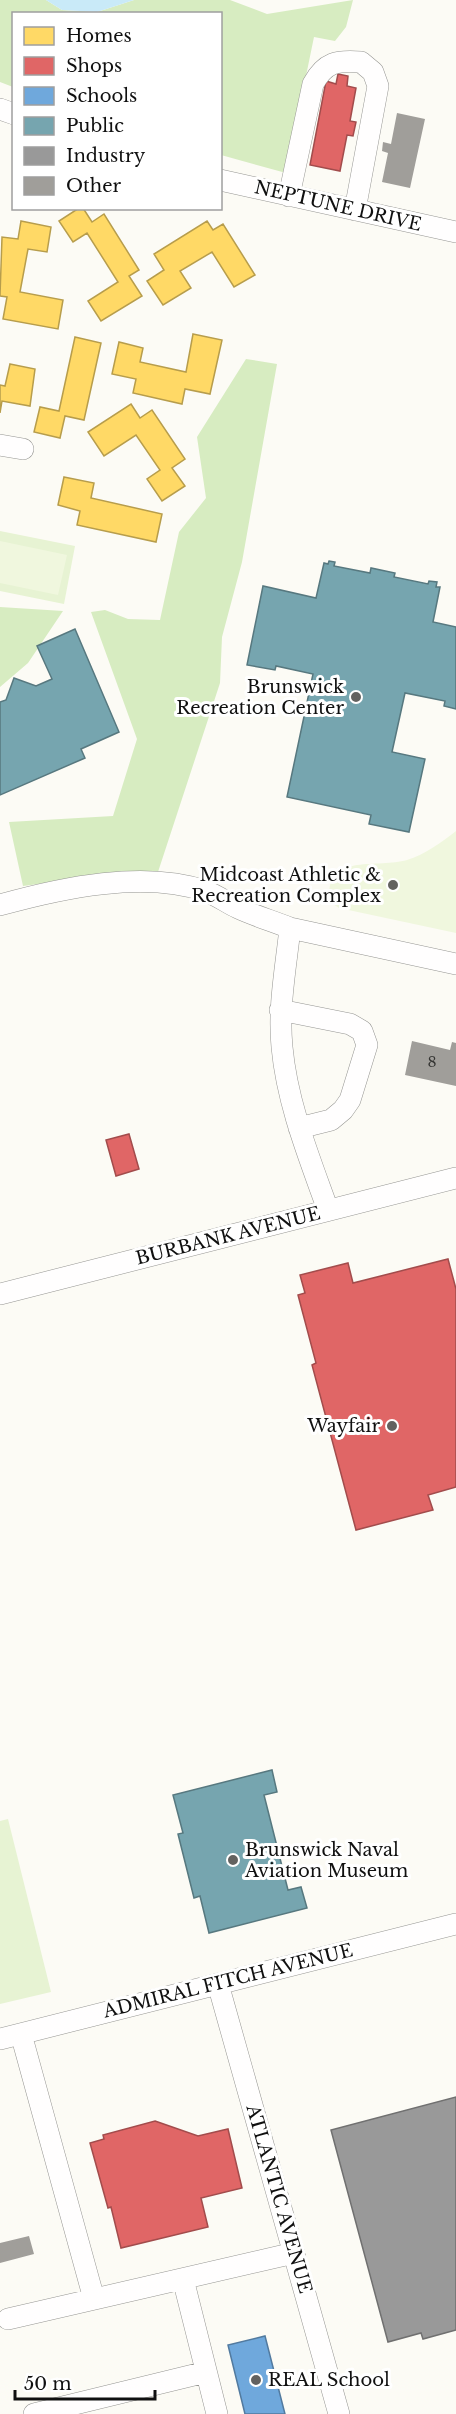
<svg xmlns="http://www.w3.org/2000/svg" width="456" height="2414" font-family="'Libre Baskerville',serif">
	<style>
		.green { fill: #e7f3d3 }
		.forest { fill: #d7ecc1 }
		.pitch { fill: #f0f7de }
		.water { fill: #c9eaf8 }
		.homes { fill: #ffd966; stroke: #b79d4c; stroke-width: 1.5 }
		.shops { fill: #e06666; stroke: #a24c4c; stroke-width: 1.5 }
		.schools { fill: #6fa8dc; stroke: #527a9f; stroke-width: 1.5 }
		.public { fill: #76a5af; stroke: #57787f; stroke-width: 1.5 }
		.industry { fill: #999; stroke: #707070; stroke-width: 1.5 }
		.building { fill: #a09e9a }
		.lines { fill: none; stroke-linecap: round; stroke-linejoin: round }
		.minor-casing { stroke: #969693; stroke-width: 22 }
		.minor { stroke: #fffefe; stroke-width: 21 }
		.poi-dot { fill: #636260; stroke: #fff; stroke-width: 2 }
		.labels { text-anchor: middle; stroke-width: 6; stroke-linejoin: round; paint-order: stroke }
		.number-label { font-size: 15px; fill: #343432 }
		.street-label { font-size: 18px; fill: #101010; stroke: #fff }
		.poi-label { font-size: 18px; fill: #101010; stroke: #fff; text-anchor: end }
	</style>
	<rect width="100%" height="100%" fill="#fcfbf5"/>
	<path class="green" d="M0 531 75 546 64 604 0 591Z
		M8 1819 51 1992 0 2004V1821Z"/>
	<path class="forest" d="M0 0H46L62 10 97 12 134 0H230L267 14 353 0 346 27 335 41 314 37 286 173 221 155 220 14H14L13 87 0 82Z
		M246 359 277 364 242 562 222 637 220 683 157 875 68 880 23 886 9 822 113 816 137 739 91 612 105 610 128 619 160 620 179 532 206 498 197 437Z
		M0 607 63 611 28 663 0 687Z"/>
	<path class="pitch" d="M0 541 67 555 58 595 0 583Z
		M456 831V933L339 908 330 902C323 852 376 869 407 860 424 855 442 842 456 831Z"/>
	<path class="water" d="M46 0H134L97 12 62 10Z"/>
	<path class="homes" d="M79 208H83L92 222 104 214 139 270 129 276 142 296 101 321 88 301 118 282 87 233 73 242 59 221Z
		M21 221 51 227 47 252 28 249 20 292 63 300 58 329 3 319 7 297 0 296 2 237 18 239Z
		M207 221 213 230 223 224 255 275 234 287 212 252 180 271 191 288 163 305 147 281 164 270 154 254Z
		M193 334 222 340 210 394 185 389 182 404 133 393 136 379 112 374 119 342 143 348 140 362 186 372Z
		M75 337 101 343 84 420 65 416 60 438 34 432 40 407 59 411Z
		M10 364 35 369 30 406 2 401 0 413V385L5 386Z
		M131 404 140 418 152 410 185 459 172 468 185 486 162 501 147 479 160 470 136 435 104 456 88 432Z
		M64 477 94 483 91 498 162 514 156 542 77 525 80 511 58 505Z"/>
	<path class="shops" d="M338 74 348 76 347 86 356 88 350 121 356 122 353 136 347 135 340 171 310 165 326 81 336 84Z
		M129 1134 139 1169 116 1176 106 1140Z
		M448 1259 456 1289V1487L428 1495 433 1510 356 1530 312 1365 316 1363 298 1295 305 1293 300 1275 348 1263 353 1283Z
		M155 2121 198 2136 228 2129 242 2188 201 2198 208 2227 121 2248 111 2207 108 2208 90 2143 104 2139 103 2135Z"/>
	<path class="schools" d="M265 2336 285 2414H245L228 2345Z"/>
	<path class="public" d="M329 561 335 562 334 566 370 573 371 568 395 573 394 577 428 584 429 581 437 582 436 587H440L433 622 456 627V709L444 706 445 701 405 693 392 752 425 759 409 832 369 824 371 815 287 797 313 674 276 666 275 670 247 665 263 586 316 598 324 563 328 564Z
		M75 629 119 732 81 749 85 758 0 795V702L6 700 14 678 36 686 52 679 37 646Z
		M272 1770 277 1792 264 1795 288 1890 301 1887 307 1908 209 1933 200 1896 194 1898 178 1834 183 1833 173 1795Z"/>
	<path class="industry" d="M456 2097V2330L423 2339 421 2333 388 2342 331 2130Z"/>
	<path class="building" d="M397 113 425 119 410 188 382 182 388 153 382 151 383 142 391 144Z
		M412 1041 450 1050 452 1042 456 1043V1086L405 1075Z
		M29 2236 34 2254 0 2263V2243Z"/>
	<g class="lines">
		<defs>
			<path id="minor" d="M0 109 14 114
				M220 180 456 232
				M289 196 313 84C325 62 337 60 361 62L373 72 378 86 355 210
				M0 445 23 449
				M0 905C61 888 144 870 205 891 217 895 227 903 238 908 255 916 273 921 290 928 286 967 278 1007 282 1047 287 1103 309 1157 328 1210
				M290 928 456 964
				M280 1010 350 1024 362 1031 367 1045 350 1100 343 1110 331 1120 299 1128
				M0 1294 456 1178
				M218 1984 339 2414
				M21 2034 94 2299
				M0 2039 456 1924
				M183 2279 217 2414
				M8 2319 294 2253
				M34 2414 206 2372"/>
		</defs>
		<use href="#minor" class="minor-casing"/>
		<use href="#minor" class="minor"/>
	</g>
	<g class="poi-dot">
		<circle cx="356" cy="697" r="6"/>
		<circle cx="393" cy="885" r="6"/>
		<circle cx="392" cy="1426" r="6"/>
		<circle cx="233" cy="1860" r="6"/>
		<circle cx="256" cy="2380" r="6"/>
	</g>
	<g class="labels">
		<g class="number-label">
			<text x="432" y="1067">8</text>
		</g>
		<g class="street-label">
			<text transform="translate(338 206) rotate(13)" y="6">NEPTUNE DRIVE</text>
			<text transform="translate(228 1236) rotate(-14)" y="6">BURBANK AVENUE</text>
			<text transform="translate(228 1981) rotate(-14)" y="6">ADMIRAL FITCH AVENUE</text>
			<text transform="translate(279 2199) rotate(74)" y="6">ATLANTIC AVENUE</text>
		</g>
		<g class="poi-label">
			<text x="344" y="693">Brunswick<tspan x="344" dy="21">Recreation Center</tspan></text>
			<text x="381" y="881">Midcoast Athletic &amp;<tspan x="381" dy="21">Recreation Complex</tspan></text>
			<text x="380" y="1432">Wayfair</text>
			<text x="245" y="1856" text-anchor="start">Brunswick Naval<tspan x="245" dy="21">Aviation Museum</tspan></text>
			<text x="268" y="2386" text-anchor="start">REAL School</text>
		</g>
	</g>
	<rect x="12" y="12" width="210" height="198" fill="#ffffff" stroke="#9f9f9f" stroke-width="1.5"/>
	<rect x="24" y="27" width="30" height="18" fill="#ffd966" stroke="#9f9f9f" stroke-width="1.5"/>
	<text x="66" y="42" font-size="18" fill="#101010">Homes</text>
	<rect x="24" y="57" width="30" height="18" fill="#e06666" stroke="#9f9f9f" stroke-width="1.5"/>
	<text x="66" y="72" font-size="18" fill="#101010">Shops</text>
	<rect x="24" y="87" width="30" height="18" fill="#6fa8dc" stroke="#9f9f9f" stroke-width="1.5"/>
	<text x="66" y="102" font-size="18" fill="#101010">Schools</text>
	<rect x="24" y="117" width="30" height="18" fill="#76a5af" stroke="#9f9f9f" stroke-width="1.5"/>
	<text x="66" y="132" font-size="18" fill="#101010">Public</text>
	<rect x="24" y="147" width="30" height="18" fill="#999999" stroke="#9f9f9f" stroke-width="1.5"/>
	<text x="66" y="162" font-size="18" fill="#101010">Industry</text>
	<rect x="24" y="177" width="30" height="18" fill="#a09e9a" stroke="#9f9f9f" stroke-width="1.5"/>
	<text x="66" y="192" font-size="18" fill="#101010">Other</text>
	<path d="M15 2390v9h140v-9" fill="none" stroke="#101010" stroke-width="3"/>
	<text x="24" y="2390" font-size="18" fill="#101010" stroke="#ffffff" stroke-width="4.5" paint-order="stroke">50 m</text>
</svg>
